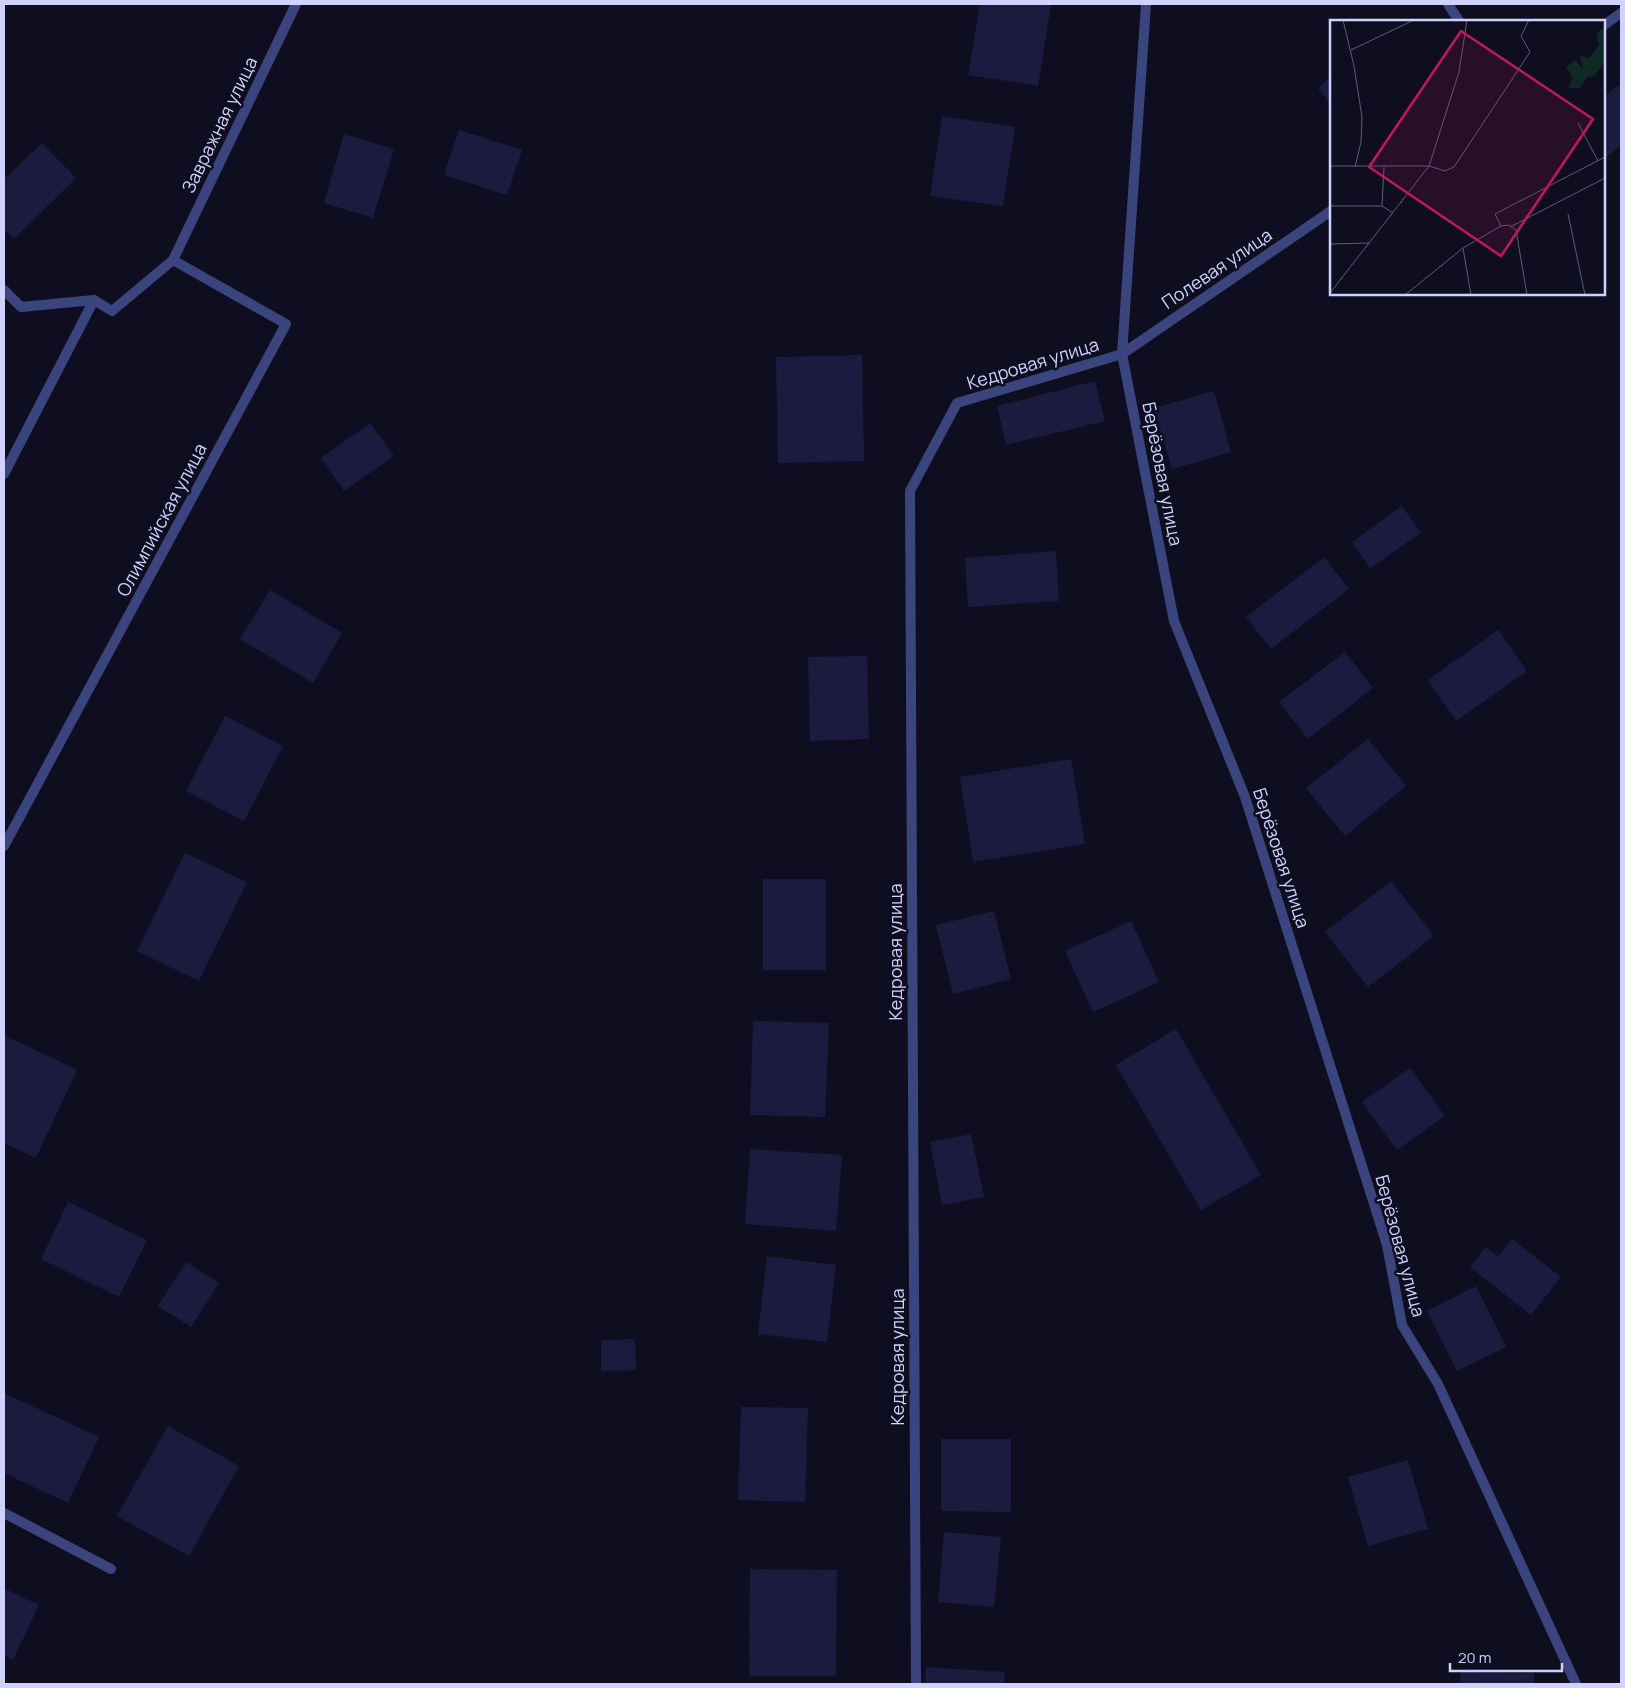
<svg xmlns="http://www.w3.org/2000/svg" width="1625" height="1688" font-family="Manrope,sans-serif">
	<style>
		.building { fill: #1b1b40 }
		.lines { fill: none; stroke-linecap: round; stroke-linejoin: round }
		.service { stroke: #3b457d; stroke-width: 10 }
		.minor { stroke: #3b457d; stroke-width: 10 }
		.labels { text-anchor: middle; stroke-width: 5; stroke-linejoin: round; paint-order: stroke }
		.street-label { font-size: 18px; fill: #cfd2fd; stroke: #0e0e20 }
		.inset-road { fill: none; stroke: #5b5c78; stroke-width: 1 }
		.view { fill: #c2185b; fill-opacity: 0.15; stroke: #c2185b; stroke-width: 2.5 }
		.inset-edge { fill: none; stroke: #cfd2fd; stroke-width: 2.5 }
	</style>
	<rect width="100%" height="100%" fill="#0e0e20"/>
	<path class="building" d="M980 4 1051 5 1038 86 968 75Z
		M1331 77V105L1318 88Z
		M1621 83V146L1604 159V97Z
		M942 116 1015 127 1003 206 930 196Z
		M459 130 522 150 507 195 444 175Z
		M344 134 394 149 373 218 324 203Z
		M42 143 76 178 14 239 4 229V179Z
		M862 355 864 461 778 463 776 357Z
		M1095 381 1105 421 1006 445 997 406Z
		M1214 391 1231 452 1172 469 1154 408Z
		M370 423 394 456 344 491 321 458Z
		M1402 506 1421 533 1370 568 1352 542Z
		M1056 551 1059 601 968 607 965 558Z
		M1324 557 1349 589 1271 649 1246 617Z
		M270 590 342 633 313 683 240 639Z
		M1498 630 1527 671 1456 721 1428 680Z
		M1345 652 1373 688 1308 739 1279 702Z
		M867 656 869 739 810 741 808 657Z
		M225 716 283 746 244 821 186 791Z
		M1368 739 1406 786 1345 836 1306 788Z
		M1071 759 1085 844 973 862 960 777Z
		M185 853 247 882 199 981 137 951Z
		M763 879H826V970H763Z
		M1391 881 1434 936 1368 987 1325 932Z
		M994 911 1011 979 953 994 936 925Z
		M1131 921 1159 982 1093 1012 1065 951Z
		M753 1021 829 1023 825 1117 750 1115Z
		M1176 1029 1261 1175 1201 1210 1116 1065Z
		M4 1035 77 1070 36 1158 4 1143Z
		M1410 1068 1445 1116 1397 1150 1362 1102Z
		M971 1134 984 1197 942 1205 930 1142Z
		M750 1149 842 1155 836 1231 745 1224Z
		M68 1202 147 1240 119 1297 41 1259Z
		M1512 1239 1561 1277 1531 1315 1470 1267 1486 1247 1498 1257Z
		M767 1256 836 1265 827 1342 758 1334Z
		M186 1262 219 1283 191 1327 158 1306Z
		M1476 1286 1506 1347 1457 1371 1427 1311Z
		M635 1339 636 1370 601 1371V1340Z
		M4 1393 99 1437 68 1503 4 1473Z
		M741 1407 808 1408 805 1502 738 1500Z
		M168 1426 239 1466 189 1556 117 1516Z
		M941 1439H1011V1512L941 1511Z
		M1408 1460 1428 1529 1368 1546 1348 1477Z
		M944 1532 1001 1537 994 1607 938 1602Z
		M750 1569 837 1570 836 1676H749Z
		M4 1588 39 1605 13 1660 4 1655Z
		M926 1667 1005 1672 1004 1684H925Z
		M1461 1672 1534 1673V1684H1460Z"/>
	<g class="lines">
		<path class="service" d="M1448 4 1459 21
			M4 474 94 300"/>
		<path class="minor" d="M1146 4 1122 354 1174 621 1245 797 1387 1245 1402 1325 1438 1384 1576 1684
			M1604 25 1621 13
			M4 290 21 307 94 300 112 311 173 260 296 4
			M4 846 286 324 173 260
			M4 1513 111 1569
			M916 1684 910 491 957 403 1122 354 1331 211"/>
	</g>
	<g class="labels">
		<g class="street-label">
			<text transform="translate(220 125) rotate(-64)" y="6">Завражная улица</text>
			<text transform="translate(1217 269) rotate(-34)" y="6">Полевая улица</text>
			<text transform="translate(1033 364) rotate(-17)" y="6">Кедровая улица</text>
			<text transform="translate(1162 474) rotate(79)" y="6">Берёзовая улица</text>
			<text transform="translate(162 520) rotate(-62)" y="6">Олимпийская улица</text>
			<text transform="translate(1281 858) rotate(72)" y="6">Берёзовая улица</text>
			<text transform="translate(896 952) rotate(-90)" y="6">Кедровая улица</text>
			<text transform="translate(1400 1246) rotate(75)" y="6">Берёзовая улица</text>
			<text transform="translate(898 1357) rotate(-90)" y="6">Кедровая улица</text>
		</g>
	</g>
	<g transform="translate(1330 20)">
		<rect width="275" height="275" fill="#0e0e20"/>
		<path d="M275 7V42L264 56 257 57 250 68H238L243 58 236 47 245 40 253 49 250 36 259 38 269 25 267 13Z" fill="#112924"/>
		<path class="inset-road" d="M13 0 24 46 32 97 31 122 25 147M21 30 84 0M248 103 268 141M0 146H99L115 151 124 147 200 32 191 16 199 0M54 147 52 186 63 193M0 186H52M238 194 255 275M171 206 165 194 275 137M180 207 275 158M0 224 39 223M133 228 141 275M0 273 99 146 129 52 137 0M75 275 133 228 171 206 179 205 186 210 197 275"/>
		<path class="view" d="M131 11 263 99 171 236 39 147Z"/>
		<rect width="275" height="275" class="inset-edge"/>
	</g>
	<rect width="1625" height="1688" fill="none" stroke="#cfd2fd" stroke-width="10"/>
	<path d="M1450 1663v8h112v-8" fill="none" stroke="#cfd2fd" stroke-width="2.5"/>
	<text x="1458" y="1663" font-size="15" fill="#cfd2fd" stroke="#0e0e20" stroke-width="4" paint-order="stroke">20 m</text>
</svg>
